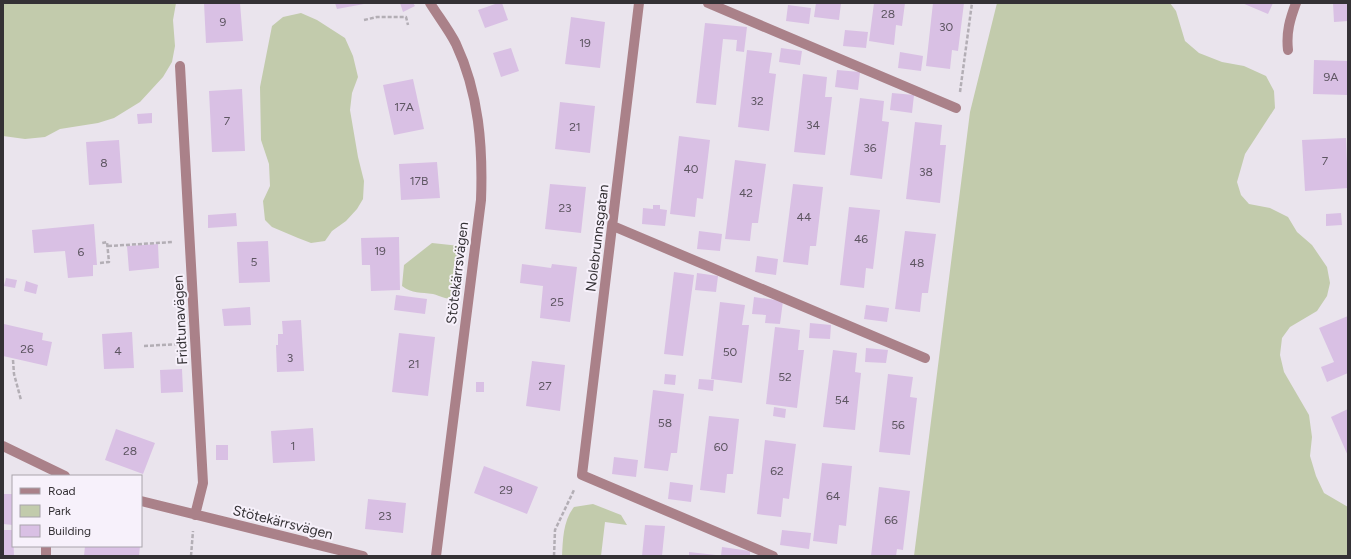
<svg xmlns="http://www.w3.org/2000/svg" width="1351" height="559" font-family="Figtree,sans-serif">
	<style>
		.green { fill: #c2cbac }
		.building { fill: #d9c0e4 }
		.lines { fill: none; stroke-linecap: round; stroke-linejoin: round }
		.path { stroke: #b3aeb5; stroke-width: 2.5; stroke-dasharray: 4 2; stroke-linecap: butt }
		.minor { stroke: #aa8189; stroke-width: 10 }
		.labels { text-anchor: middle; stroke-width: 4; stroke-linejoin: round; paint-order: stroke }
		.number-label { font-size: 12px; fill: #5d5561 }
		.street-label { font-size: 14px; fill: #343135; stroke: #f7f1fb }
	</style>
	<rect width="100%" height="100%" fill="#eae4ed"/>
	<path class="green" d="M3 3H176L173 20 175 46 172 62 163 77 140 102 114 118 98 123 60 129 45 137 25 139 3 136Z
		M997 3H1170L1176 11 1185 41 1199 53 1222 62 1244 66 1266 76 1274 91 1275 108 1245 154 1237 182 1241 195 1249 204 1270 208 1288 217 1297 232 1312 245 1327 267 1330 283 1327 296 1317 311 1290 327 1282 338 1280 355 1284 372 1309 415 1312 437 1310 456 1316 476 1324 493 1348 507V556H914L970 112Z
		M301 13 317 20 345 38 353 56 358 77 352 93 350 110 358 157 364 181 363 199 357 209 346 221 332 231 325 241 311 243 298 238 272 227 265 220 263 201 270 186 269 164 261 140 260 87 272 26 283 17Z
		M432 243 460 246 454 299C444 299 441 296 433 294 421 292 412 294 402 286L404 265Z
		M593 504 621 515 627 525 605 522 601 556H562C563 539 563 521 574 507Z"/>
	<path class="building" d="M204 3H240L243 41 206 43Z
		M335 3H364V4L337 9Z
		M400 3H413L415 6 403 12Z
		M498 3H502L508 20 485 28 478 10Z
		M816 3H841L839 20 814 17Z
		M874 3H905L902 26 896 25 894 45 869 41Z
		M933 3H964L958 51 952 50 950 69 926 66Z
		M1242 3H1273L1268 14Z
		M1333 3H1348V21L1334 22Z
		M788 5 811 8 809 24 786 21Z
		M571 17 605 22 600 68 565 64Z
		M705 23 747 27 744 52 736 51 737 40 723 39 716 105 696 103Z
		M845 30 868 32 866 48 843 46Z
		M511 48 519 71 501 77 493 53Z
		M781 48 802 51 800 65 779 62Z
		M747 50 772 53 769 73 776 74 769 131 738 127Z
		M900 52 923 56 921 71 898 68Z
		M1314 60 1348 61V95L1313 94Z
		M837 70 860 72 858 90 835 87Z
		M803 74 827 77 825 97H832L825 155 794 152Z
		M413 79 424 129 394 135 383 85Z
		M242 89 245 151 212 152 209 91Z
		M892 93 914 95 912 113 890 110Z
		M860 98 884 101 882 121 889 122 882 179 850 175Z
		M560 102 595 106 590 153 555 149Z
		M152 113V123L138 124 137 114Z
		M915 122 942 125 940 145H946L940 203 906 199Z
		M679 136 710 140 703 199 697 198 695 217 670 214Z
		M1346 138 1348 188 1305 191 1302 140Z
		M119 140 122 183 89 185 86 142Z
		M735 160 766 164 758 223H752L750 241 725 239Z
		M437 162 440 198 401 200 399 164Z
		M550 184 586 187 581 233 545 229Z
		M793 184 823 187 816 246H810L808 265 783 262Z
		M653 205H660V209L667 210 665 226 642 224 643 208 653 209Z
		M849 207 880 210 873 269 866 268 864 288 840 285Z
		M236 213 237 226 208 228V215Z
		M1341 213 1342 225 1326 226V214Z
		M94 224 97 265H93V276L68 278 65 251 34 253 32 230Z
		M699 231 722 234 720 251 697 249Z
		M905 231 936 234 928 293H922L920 312 895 309Z
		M399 237 400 290 371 291 370 265H362L361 238Z
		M268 241 270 282 239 283 237 242Z
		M158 244 159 268 129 271 127 246Z
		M757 256 778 259 776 275 755 272Z
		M522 264 551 268 552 264 577 267 570 322 540 318 543 286 520 283Z
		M674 272 694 275 683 356 664 354Z
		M697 273 718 276 716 292 695 290Z
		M6 278 17 280 15 288 4 286Z
		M26 281 38 285 36 294 24 291Z
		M396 295 427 299 425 314 394 310Z
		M754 297 783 301 780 324 765 323 766 315 752 314Z
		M720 302 745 305 742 325H749L742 383 711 379Z
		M866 305 889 308 887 322 864 319Z
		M250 307 251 325 224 326 222 309Z
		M1348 316V373L1327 382 1321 367 1334 362 1319 328Z
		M301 320 304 371 277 372 276 345H278V334H283L282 321Z
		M810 323 831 325 830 339 809 338Z
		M4 324 43 333 42 340 52 342 47 366 3 356Z
		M775 327 800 330 798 350H804L797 408 766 404Z
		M132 332 134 368 104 369 102 334Z
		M399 333 435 337 428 396 392 392Z
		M866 348 888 350 886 363 865 362Z
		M833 350 857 353 855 372 861 373 855 430 823 427Z
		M532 361 565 365 560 411 526 406Z
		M182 369 183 392 161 393 160 370Z
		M665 374 676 375 675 385 664 384Z
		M888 374 913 377 910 397 917 398 910 455 879 452Z
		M699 379 714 380 713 391 698 389Z
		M476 382H484V392H476Z
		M653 390 684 394 677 453H671L668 471 644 468Z
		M774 407 786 409 785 418 773 416Z
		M1348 409V456L1331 417Z
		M709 416 739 419 733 474H727L725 493 700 490Z
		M313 428 315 461 273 463 271 431Z
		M116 429 155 443 143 474 105 460Z
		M765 440 796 444 789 499 783 498 781 517 757 514Z
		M216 445H228V460H216Z
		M614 457 638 460 636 477 612 474Z
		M822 463 852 466 846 526 839 525 837 544 813 541Z
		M484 466 538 487 527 514 474 493Z
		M670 482 693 485 691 502 668 499Z
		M879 487 910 491 903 550 897 549 896 556H871Z
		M3 494H13V525L3 524Z
		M368 499 406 503 403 533 365 529Z
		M645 525 665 526 662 556H642Z
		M3 530H13L14 556H3Z
		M782 530 811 533 809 549 780 545Z
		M85 546H140L139 556H84Z
		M722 547 750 551V556H721Z
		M689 552 716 555V556H689Z"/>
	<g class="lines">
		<path class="path" d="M364 20 377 17H406L408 25
			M960 92 972 3
			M108 246 173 242
			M100 263 109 262 107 242 102 243
			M144 346 179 344
			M13 360 14 374 21 400
			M191 556 193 531
			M554 556 555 530 574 490"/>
		<path class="minor" d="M430 3C438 16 449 30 456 44 479 93 483 147 481 200L436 556
			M639 3 582 475 773 556
			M708 3 956 108
			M1288 50C1286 32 1290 19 1296 3
			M180 66 203 483 195 515
			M613 226 925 358
			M3 446 65 476
			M141 501 363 556
			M46 556V546"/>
	</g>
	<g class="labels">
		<g class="number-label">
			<text x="888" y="18">28</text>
			<text x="223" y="26">9</text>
			<text x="946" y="31">30</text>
			<text x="585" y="47">19</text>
			<text x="1331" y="81">9A</text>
			<text x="757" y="105">32</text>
			<text x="404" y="111">17A</text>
			<text x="227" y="125">7</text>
			<text x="813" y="129">34</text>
			<text x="575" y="131">21</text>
			<text x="870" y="152">36</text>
			<text x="1325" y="165">7</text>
			<text x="104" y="167">8</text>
			<text x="691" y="173">40</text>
			<text x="926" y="176">38</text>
			<text x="419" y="185">17B</text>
			<text x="746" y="197">42</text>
			<text x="565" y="212">23</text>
			<text x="804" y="221">44</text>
			<text x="861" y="243">46</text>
			<text x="380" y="255">19</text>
			<text x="81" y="256">6</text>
			<text x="254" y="266">5</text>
			<text x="917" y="267">48</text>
			<text x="557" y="306">25</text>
			<text x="27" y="353">26</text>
			<text x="118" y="355">4</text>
			<text x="730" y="356">50</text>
			<text x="290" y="362">3</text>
			<text x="414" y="368">21</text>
			<text x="785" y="381">52</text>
			<text x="545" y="390">27</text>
			<text x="842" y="404">54</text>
			<text x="665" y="427">58</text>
			<text x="898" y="429">56</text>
			<text x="293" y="450">1</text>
			<text x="721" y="451">60</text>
			<text x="130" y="455">28</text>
			<text x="777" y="475">62</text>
			<text x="506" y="494">29</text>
			<text x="833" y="500">64</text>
			<text x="385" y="520">23</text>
			<text x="891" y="524">66</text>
		</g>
		<g class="street-label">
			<text transform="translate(597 238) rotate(-83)" y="5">Nolebrunnsgatan</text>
			<text transform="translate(457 273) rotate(-83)" y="5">Stötekärrsvägen</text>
			<text transform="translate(180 320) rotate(-93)" y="5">Fridtunavägen</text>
			<text transform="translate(283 522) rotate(14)" y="5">Stötekärrsvägen</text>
		</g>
	</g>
	<rect width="1351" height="559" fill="none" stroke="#343135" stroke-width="8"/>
	<rect x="12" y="475" width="130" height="72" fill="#f7f1fb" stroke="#a9a4ac"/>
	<rect x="20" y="488" width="20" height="6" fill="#aa8189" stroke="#a9a4ac"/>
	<text x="48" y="495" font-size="12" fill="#343135">Road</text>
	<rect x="20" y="505" width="20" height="12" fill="#c2cbac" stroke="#a9a4ac"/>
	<text x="48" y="515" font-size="12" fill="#343135">Park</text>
	<rect x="20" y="525" width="20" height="12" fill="#d9c0e4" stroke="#a9a4ac"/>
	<text x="48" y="535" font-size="12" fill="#343135">Building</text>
</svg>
